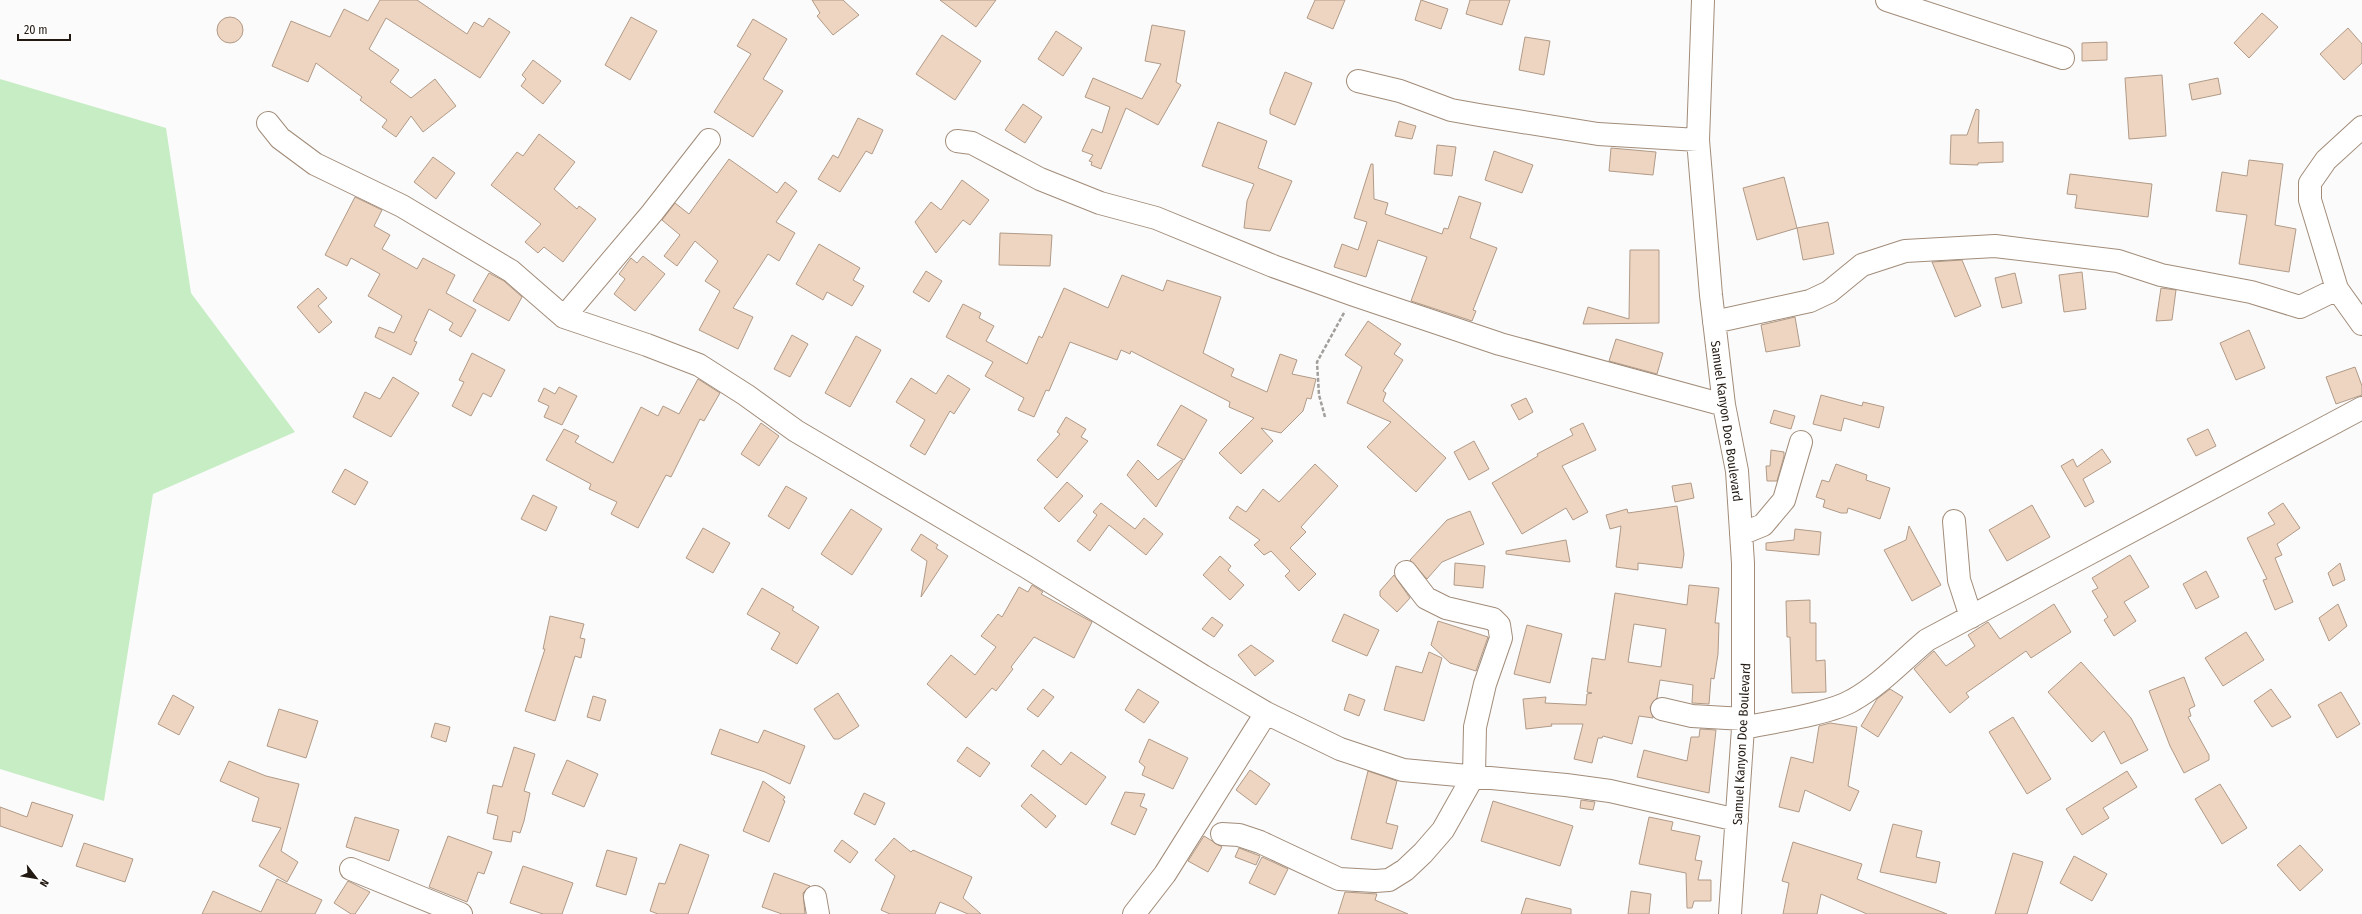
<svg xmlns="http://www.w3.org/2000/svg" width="2362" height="914" font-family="'Fira Sans Condensed',sans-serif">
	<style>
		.green { fill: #c7edc5 }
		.building { fill: #edd5c1; stroke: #b19a87; fill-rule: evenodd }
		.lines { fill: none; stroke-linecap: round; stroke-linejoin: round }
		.minor-casing { stroke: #a28c79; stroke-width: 24 }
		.path { stroke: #a19e9b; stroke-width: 2.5; stroke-dasharray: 4 2; stroke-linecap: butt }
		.minor { stroke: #fff; stroke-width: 22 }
		.labels { text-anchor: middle; stroke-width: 4; stroke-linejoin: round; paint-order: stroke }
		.street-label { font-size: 13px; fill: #221912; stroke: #fff }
	</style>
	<rect width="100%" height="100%" fill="#fbfbfb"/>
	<path class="green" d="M0 79 166 128 191 293 295 432 153 494 104 801 0 769Z"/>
	<path class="building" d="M380 0H417L467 34 474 22 483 27 489 18 510 32 480 78 386 18 369 49 399 70 390 82 411 98 435 79 456 106 423 132 411 116 396 137 382 127 387 120 360 100 362 97 316 63 308 82 272 66 291 21 330 37 344 9 368 21Z
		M812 0H843L859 15 833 35 817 16 820 13Z
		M940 0H996L976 27Z
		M1315 0H1345L1333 29 1307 18Z
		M1421 0 1448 9 1441 29 1415 20Z
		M1470 0H1510L1502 25 1466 14Z
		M2262 13 2278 27 2249 58 2234 43Z
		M631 17 657 31 630 80 605 65Z
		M217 30a13 13 0 1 1 26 0a13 13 0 1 1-26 0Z
		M753 19 787 39 763 79 783 91 753 137 714 112 751 54 737 46Z
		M1152 25 1185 31 1176 82 1181 85 1158 125 1126 108 1101 169 1091 165 1092 162 1089 161 1093 155 1082 151 1092 129 1102 133 1110 107 1085 97 1093 78 1142 99 1161 64 1145 61Z
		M2348 28 2362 44V63L2344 80 2320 54Z
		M1056 31 1082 48 1063 76 1038 59Z
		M942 35 981 61 955 100 916 74Z
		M1525 37 1550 41 1544 75 1519 70Z
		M2107 42V60L2082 61V43Z
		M533 60 561 81 543 104 521 86 526 79 522 75Z
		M1285 72 1312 83 1295 125 1270 114V109Z
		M2162 75 2166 136 2129 139 2125 78Z
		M2218 78 2221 94 2192 100 2189 84Z
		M1023 104 1042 117 1025 143 1005 130Z
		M1976 109 1979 110 1978 143 2003 142V162L1978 163V165L1950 164 1951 135H1967Z
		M858 118 883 130 872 154 866 151 840 192 818 179 833 155 838 158Z
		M1399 121 1416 126 1412 139 1395 136Z
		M1218 122 1267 141 1258 168 1292 181 1270 231 1244 228 1247 201 1254 184 1202 166Z
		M539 134 575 162 554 189 577 209 579 206 596 219 563 262 544 247 538 253 525 242 541 224 491 185 517 152 523 156Z
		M1437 145 1456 147 1452 176 1434 174Z
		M1611 148 1656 152 1653 175 1609 171Z
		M1494 151 1533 165 1522 193 1485 180Z
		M433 157 455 173 436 199 414 182Z
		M729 159 777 193 785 182 797 191 776 222 795 233 779 261 768 254 733 308 753 317 738 349 699 330 720 291 705 281 718 261 695 241 677 266 664 256 680 235 662 220 675 203 689 214Z
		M2249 160 2283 164 2275 225 2296 229 2289 272 2239 264 2247 215 2216 211 2222 172 2247 176Z
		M1371 164H1373L1374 199 1388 203 1385 214 1442 234 1444 228 1448 229 1459 196 1481 203 1470 238 1497 248 1473 310 1476 311 1472 321 1411 301 1427 257 1378 240 1366 277 1334 267 1342 244 1358 250 1367 222 1354 218Z
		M2070 174 2152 184 2148 217 2075 208 2077 195 2067 194Z
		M1784 177 1797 228 1757 240 1743 188Z
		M962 180 989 200 970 225 963 220 936 253 915 222 931 202 941 210Z
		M355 197 382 210 374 226 390 235 382 249 417 269 423 258 455 275 446 293 476 310 461 337 449 330 453 323 429 309 414 341 417 342 411 355 375 337 379 327 394 333 402 316 368 296 380 274 351 258 347 266 325 255Z
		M1828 222 1834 254 1803 260 1797 228Z
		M1000 233 1052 235 1050 266 999 265Z
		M819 244 860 268 853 280 864 286 852 306 827 292 823 300 796 284Z
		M1630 250H1659V323L1583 324 1588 307 1629 319Z
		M643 256 665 274 635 311 614 294 625 279 619 274 631 258 637 263Z
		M1962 260 1981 306 1955 317 1932 262Z
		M926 271 942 281 929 302 913 292Z
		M2082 272 2086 309 2064 312 2059 275Z
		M489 273 504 281 522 297 509 321 473 301Z
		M2015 273 2022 303 2002 308 1995 278Z
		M1122 275 1163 291 1167 280 1221 297 1203 353 1234 369 1231 376 1267 392 1280 354 1297 360 1292 374 1316 379 1311 399 1307 398 1303 411 1281 433 1261 428 1273 441 1241 474 1219 453 1254 418 1229 407 1230 402 1131 351 1130 354 1121 350 1117 360 1070 342 1049 391 1046 390 1034 417 1018 410 1024 398 985 376 993 362 946 337 963 304 981 313 979 318 994 326 986 341 1027 364 1039 336 1042 338 1064 288 1108 308Z
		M318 288 327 298 318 306 332 322 319 333 297 307Z
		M2161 288 2176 290 2172 320 2156 321Z
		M1795 317 1800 346 1766 352 1761 325Z
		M1368 321 1401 344 1394 354 1403 360 1383 391 1386 393 1383 401 1446 458 1416 492 1367 447 1391 422 1347 403 1362 367 1345 355Z
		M2249 330 2265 368 2236 380 2220 343Z
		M792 335 808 344 790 377 774 369Z
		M856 336 881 350 850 407 825 393Z
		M1616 339 1663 353 1657 374 1609 361Z
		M472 353 505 370 491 397 483 393 471 416 452 406 464 382 459 380Z
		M2355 367 2362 386V395L2336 404 2326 377Z
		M948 375 970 389 954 414 950 411 925 455 910 446 925 420 896 402 911 378 936 394Z
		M393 377 419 393 391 437 353 417 365 392 380 399Z
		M698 379 720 393 704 421 700 419 671 477 666 475 638 528 611 514 617 502 589 489 591 484 546 460 564 429 579 436 575 442 613 463 641 407 658 416 663 406 679 414Z
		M559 387 577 396 562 425 544 417 549 406 538 401 544 388 555 394Z
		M1821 395 1862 406 1863 402 1884 407 1879 428 1844 418 1841 431 1813 424Z
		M1526 398 1533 412 1519 420 1511 405Z
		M1181 405 1207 420 1184 460 1157 445Z
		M1774 410 1795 416 1791 429 1770 423Z
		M1066 417 1086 429 1081 437 1088 441 1057 478 1037 460 1060 434 1057 432Z
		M761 423 779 436 759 466 741 454Z
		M1583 423 1596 450 1562 466 1588 512 1573 520 1566 508 1522 534 1492 483 1538 456 1537 454 1573 435 1570 429Z
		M2208 429 2216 446 2196 456 2187 439Z
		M1474 441 1489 469 1469 480 1454 452Z
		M2102 449 2111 462 2083 479 2094 502 2085 507 2061 466 2073 459 2077 467Z
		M1771 450 1784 452V456L1777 481H1767L1766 466H1770Z
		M1138 460 1158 480 1181 460 1183 461 1156 507 1127 475Z
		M1315 464 1338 486 1301 527 1306 532 1290 548 1316 574 1299 591 1285 576 1290 571 1271 551 1264 555 1254 545 1260 540 1229 518 1237 506 1246 512 1263 489 1279 502Z
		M1836 464 1867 475 1866 480 1890 488 1880 519 1848 508 1847 513H1841L1823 507 1825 500 1816 497 1822 480 1829 482Z
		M345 469 368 482 355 505 332 492Z
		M1067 482 1083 496 1059 522 1044 508Z
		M1691 483 1694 498 1675 502 1672 486Z
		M786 486 807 498 789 529 768 516Z
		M533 495 557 507 546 531 521 519Z
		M1101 503 1135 529 1144 518 1163 534 1146 555 1109 525 1090 551 1077 541 1097 515 1093 512Z
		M2283 503 2300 528 2277 544 2282 555 2275 558 2293 602 2275 610 2263 580 2267 579 2247 538 2275 524 2268 513Z
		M2032 505 2050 537 2007 561 1989 530Z
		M1677 506 1684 554 1682 568 1638 563V570L1616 567 1621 526 1610 529 1606 515 1627 509 1628 513Z
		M851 509 882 529 852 575 821 554Z
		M1470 511 1484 544 1442 562 1427 579 1410 560 1447 520Z
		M1909 526 1941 585 1912 601 1884 550 1906 540Z
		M703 528 730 543 713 573 686 558Z
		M1795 529 1821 532 1819 555 1766 550V543L1794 540Z
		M921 534 938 545 936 548 948 556 921 597 927 561 911 550Z
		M1566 540 1570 562 1506 554V551Z
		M2130 555 2149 587 2124 602 2136 621 2114 636 2104 620 2108 617 2092 591 2098 588 2092 578Z
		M1220 556 1231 566 1228 570 1244 585 1230 600 1203 575Z
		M1455 563 1485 566 1483 588 1454 585Z
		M2340 563 2345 580 2333 586 2328 573Z
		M2206 571 2219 597 2196 609 2183 584Z
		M1394 575 1410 598 1397 612 1380 596V591Z
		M1032 585 1043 592 1041 594 1092 622 1074 658 1034 637 1011 667 1013 669 996 691 992 688 966 718 927 684 951 655 975 675 996 647 981 636 998 614 1002 617 1019 587 1028 592Z
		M1689 585 1719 588 1715 623H1719L1718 654 1714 679 1711 678 1709 704 1692 703 1693 685 1660 680 1657 698 1650 707 1653 718 1639 716 1632 744 1603 736 1602 738H1598L1592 763 1574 759 1583 724H1551L1552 726 1526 729 1523 699 1546 697 1545 703 1586 705 1587 694 1592 693 1587 692 1592 658 1605 660 1615 593 1687 605ZM1634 624 1666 629 1661 667 1628 662Z
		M762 588 794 607 792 610 819 627 797 664 771 649 780 633 747 614Z
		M1810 600V623H1816V661L1825 660 1826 692 1792 693 1790 637H1787L1786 601Z
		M2054 604 2071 632 2031 658 2026 651 1966 693 1969 697 1950 713 1914 669 1934 651 1946 666 1975 646 1968 635 1988 622 2000 639Z
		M2338 604 2347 626 2329 641 2319 618Z
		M1344 614 1379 630 1367 656 1332 641Z
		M550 616 584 624 580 638 585 639 581 658 575 656 555 721 525 711 545 649H543Z
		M1212 617 1223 625 1214 637 1202 629Z
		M1438 621 1488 637 1476 671 1450 663 1431 645Z
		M1527 625 1562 634 1550 683 1514 674Z
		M2246 632 2264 660 2223 686 2205 658Z
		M1251 645 1274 661 1255 676 1238 655Z
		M1429 652 1442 658 1424 721 1384 710 1396 666 1422 673Z
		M2081 662 2131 718 2148 750 2121 764 2104 731 2092 742 2048 692Z
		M2184 677 2195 706 2189 709 2191 716 2188 717 2209 755V760L2184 773 2170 746 2149 691Z
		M1043 689 1054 697 1038 717 1027 709Z
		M1138 689 1159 702 1144 723 1125 710Z
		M1890 689 1903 697 1878 737 1861 726 1877 699Z
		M2271 689 2291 717 2272 727 2254 701Z
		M2341 692 2360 724 2337 738 2318 705Z
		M838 693 859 726 839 739H834L814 709Z
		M1349 694 1365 700 1359 716 1344 710Z
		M173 695 194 707 179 735 158 724Z
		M593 696 606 700 600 721 587 717Z
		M279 709 318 721 306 758 267 746Z
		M2013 717 2051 779 2027 794 1989 732Z
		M435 723 450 727 446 742 431 737Z
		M1830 723 1857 727 1848 786 1859 791 1850 811 1805 790 1799 812 1779 807 1791 757 1813 763 1819 726Z
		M720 729 758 743 764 730 805 746 790 784 765 772 711 754Z
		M1700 729 1716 730 1709 793 1637 777 1644 750 1687 761 1691 737H1699Z
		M1149 739 1188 758 1173 789 1142 775 1145 767 1139 762Z
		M514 747 535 754 524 791 530 793 524 821 520 833 513 831 511 842 493 839 498 816 487 813 493 785 502 787Z
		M967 747 990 763 980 777 957 761Z
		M1043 750 1061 765 1071 752 1106 777 1086 805 1031 766Z
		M567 760 598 774 584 807 552 794Z
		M229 761 266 776 299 784 281 851 298 862 287 882 259 866 281 828 252 821 259 798 220 781Z
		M1250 770 1270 784 1256 805 1236 790Z
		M1368 771 1397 781 1386 823 1398 826 1392 849 1351 839Z
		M2127 771 2137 787 2103 808 2109 818 2082 835 2066 809Z
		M763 781 785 797 783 800 785 801 769 842 743 831Z
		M2220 784 2247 828 2222 844 2195 799Z
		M1125 792 1145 794 1140 806 1147 809 1135 835 1111 824Z
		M864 793 885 803 875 825 854 814Z
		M1031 794 1056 816 1046 828 1021 806Z
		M1581 800 1595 802 1593 810 1580 808Z
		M1493 801 1573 826 1560 866 1481 841Z
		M32 802 73 815 62 847 0 826V807L27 817Z
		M355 817 399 830 389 861 346 847Z
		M1649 817 1673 822 1671 830 1700 836 1695 860 1702 861 1698 880H1711V901H1694L1692 908H1687L1686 873 1639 864Z
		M1893 824 1922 831 1916 857 1940 862 1936 883 1880 872Z
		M448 836 492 852 484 874 478 872 467 902 429 887Z
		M1204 836 1222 847 1208 872 1188 861Z
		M894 838 911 852 913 850 972 877 963 898 981 914H968L940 902 935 914H890L881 910 895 876 875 860Z
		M842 840 858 852 850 863 834 851Z
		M1793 842 1862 864 1857 879 1947 914H1867L1821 894 1817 914H1783L1789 883 1782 881Z
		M84 843 133 859 125 882 76 866Z
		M680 844 709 855 688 914H658L650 911 659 883 665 884Z
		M2300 845 2323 870 2300 891 2277 865Z
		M1239 848 1260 856 1256 865 1235 857Z
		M607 850 637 858 626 895 596 886Z
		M2013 853 2043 862 2027 914H1995Z
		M2074 856 2107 874 2092 901 2060 883Z
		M1262 857 1288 869 1275 895 1249 883Z
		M523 866 573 883 562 914H543L510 903Z
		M774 873 810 886 803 893 805 914H782L762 907Z
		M277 879 322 900 315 914H202L213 891 261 912Z
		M348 881 370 892 355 914H351L334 903Z
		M1631 891 1651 894 1649 914H1628Z
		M1345 892 1377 894 1375 900 1408 914H1338Z
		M1526 898 1571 909V914H1521Z"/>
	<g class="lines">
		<defs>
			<path id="minor" d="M1703 0 1698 140 1711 295 1724 405 1737 471 1743 563V728L1730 914
				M1887 0 2063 58
				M1358 81 1400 91 1451 110 1479 115 1598 134 1698 140
				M268 123 280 138 315 164 402 206 511 271 564 317 647 345 699 365 746 395 796 431 1025 566 1203 676 1266 713 1340 749 1403 770 1566 785 1610 791 1737 820
				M2362 127 2326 160 2310 183V200L2337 289 2362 324
				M957 141 972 143 1040 179 1100 203 1156 218 1273 266 1354 295 1500 344 1724 405
				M564 317 652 213 709 140
				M1714 322 1810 301 1829 292 1862 265 1905 251 1995 246 2118 261 2161 275 2251 292 2300 307 2337 289
				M1954 521 1959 580 1971 617
				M1741 534 1763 525 1784 500 1801 442
				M1662 709 1692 716 1744 719
				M1743 728C1772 722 1830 714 1853 700 1880 685 1903 660 1927 640L2362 408
				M1222 834 1239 835 1260 842 1339 879 1375 881 1389 880 1405 870 1423 853 1443 830 1474 775 1475 727 1485 684 1501 638 1499 625 1493 619 1446 608 1426 598 1406 572
				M351 869 461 914
				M815 897 818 914
				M1134 914 1165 874 1266 713"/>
		</defs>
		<use href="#minor" class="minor-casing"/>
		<path class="path" d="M1325 417 1319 395 1317 362 1345 311"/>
		<use href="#minor" class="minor"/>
	</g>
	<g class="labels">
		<g class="street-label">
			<text transform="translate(1727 421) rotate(82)" y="5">Samuel Kanyon Doe Boulevard</text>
			<text transform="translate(1741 744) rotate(-87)" y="5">Samuel Kanyon Doe Boulevard</text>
		</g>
	</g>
	<g transform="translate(36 878) rotate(121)" stroke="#ffffff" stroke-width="3" paint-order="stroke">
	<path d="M0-3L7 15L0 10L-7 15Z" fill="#221912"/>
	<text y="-6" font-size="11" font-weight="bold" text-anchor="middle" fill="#221912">N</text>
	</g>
	<path d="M18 34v6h52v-6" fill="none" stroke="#221912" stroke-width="2"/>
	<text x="24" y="34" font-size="12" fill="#221912" stroke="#ffffff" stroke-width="3" paint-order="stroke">20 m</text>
</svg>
